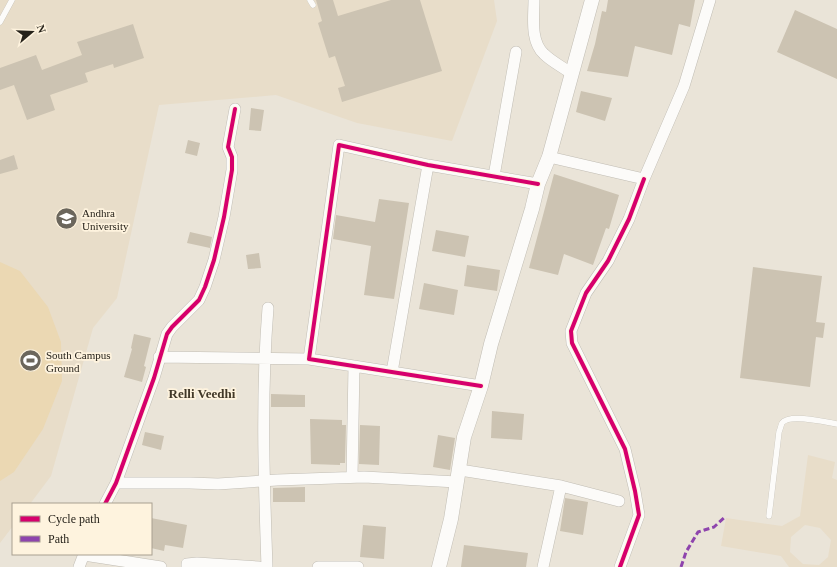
<svg xmlns="http://www.w3.org/2000/svg" width="837" height="567" font-family="'Times New Roman',serif">
	<style>
		.built { fill: #e8ddc9; fill-rule: evenodd }
		.grass { fill: #ebd8b3 }
		.building { fill: #ccc3b2 }
		.lines { fill: none; stroke-linecap: round; stroke-linejoin: round }
		.service-casing { stroke: #c1bdb4; stroke-width: 6 }
		.minor-casing { stroke: #c1bdb4; stroke-width: 12 }
		.tertiary-casing { stroke: #c1bdb4; stroke-width: 15 }
		.service { stroke: #fcfbf9; stroke-width: 5.5 }
		.minor { stroke: #fcfbf9; stroke-width: 11 }
		.tertiary { stroke: #fcfbf9; stroke-width: 14 }
		.quiet { stroke: #8e44ad; stroke-width: 3; stroke-dasharray: 6 3; stroke-linecap: butt }
		.cycleway-casing { stroke: #fef3de; stroke-width: 6 }
		.cycleway { stroke: #d6006c; stroke-width: 4 }
		.labels { text-anchor: middle; stroke-width: 3.5; stroke-linejoin: round; paint-order: stroke }
		.poi-label { font-size: 11px; fill: #26221a; stroke: #fef3de; text-anchor: start }
		.quarter-label { font-size: 13px; font-weight: bold; fill: #413828; stroke: #fef3de }
	</style>
	<rect width="100%" height="100%" fill="#eae4d8"/>
	<path class="built" d="M0 0H494L497 21 452 141 357 123 276 95 159 105 117 298 93 328 51 476 30 504H13V526L0 543Z
		M808 455 835 462 832 478 837 480V567H789L781 556 721 546 726 518 782 526 800 516ZM805 525 820 528 831 540 828 557 819 565 803 564 790 552 791 537Z"/>
	<path class="grass" d="M0 262 20 271 48 307 61 342 62 381 43 429 14 472 0 481Z"/>
	<path class="building" d="M316 0H333L338 16 391 0H420L442 71 342 102 338 88 345 86 335 56 329 58 318 23 322 21Z
		M608 0H695L690 27 679 24 672 55 635 46 628 77 587 71 595 44 602 11 606 12Z
		M795 10 837 29V79L777 52Z
		M133 24 144 58 114 68 113 64 85 73 88 82 50 95 55 110 27 120 14 85 0 90V68L36 55 42 70 82 55 77 42Z
		M581 91 612 98 605 121 576 112Z
		M251 108 264 110 261 131 249 130Z
		M188 140 200 143 197 156 185 153Z
		M14 155 18 169 0 174V160Z
		M554 174 619 195 609 229 606 228 593 265 564 254 558 275 529 268Z
		M379 199 409 203 394 299 364 295 371 246 333 239 336 215 375 222Z
		M436 230 469 236 465 257 432 251Z
		M190 232 212 237 210 248 187 243Z
		M259 253 261 268 248 269 246 255Z
		M467 265 500 270 497 291 464 286Z
		M753 267 822 276 816 322 825 323 823 338 816 337 810 387 740 378Z
		M424 283 458 290 454 315 419 309Z
		M134 334 151 338 144 366 146 367 142 382 124 377 132 349 131 348Z
		M271 394 305 395V407H271Z
		M492 411 524 414 522 440 491 438Z
		M310 419 342 420V425H346L345 463H340V465L311 464Z
		M360 425 380 426 379 465 359 464Z
		M145 432 164 436 161 450 142 445Z
		M438 435 455 438 450 470 433 467Z
		M305 487V502H273V488Z
		M565 498 588 502 583 535 560 531Z
		M151 518 187 525 183 548 165 545 164 551 151 548Z
		M363 525 386 527 384 559 360 557Z
		M464 545 528 553 526 567H461Z"/>
	<g class="lines">
		<defs>
			<path id="service" d="M310 0 313 5
				M0 22 12 0
				M769 516 779 432C780 430 781 425 782 423 789 413 826 422 837 424"/>
			<path id="minor" d="M534 0C534 17 530 41 544 54 552 62 563 67 572 74
				M549 157 644 179 684 86 710 0
				M494 176 516 52
				M159 357 309 359
				M392 372 428 165
				M481 386 309 359 339 145 428 165 538 184
				M460 470 561 486 619 501
				M352 477 354 366
				M116 483H190L218 484 277 480 364 477 457 482
				M105 504 116 483 154 378 167 334 172 327 199 300 205 287 214 260 224 217 232 170V157L228 147 235 109
				M84 555 161 567
				M79 567 84 554
				M187 567V564L197 563 259 567
				M267 567C264 481 261 394 268 308
				M318 567H358
				M543 567 561 486
				M620 567 639 515 635 491 625 449 572 343 571 331 586 293 608 261 629 219 644 179"/>
			<path id="tertiary" d="M439 567 451 519 464 437 481 386 491 344 532 209 538 184 549 157 592 0"/>
		</defs>
		<use href="#service" class="service-casing"/>
		<use href="#minor" class="minor-casing"/>
		<use href="#tertiary" class="tertiary-casing"/>
		<use href="#service" class="service"/>
		<use href="#minor" class="minor"/>
		<use href="#tertiary" class="tertiary"/>
		<path class="quiet" d="M681 567 686 552 698 532 714 527 725 517"/>
		<defs>
			<path id="cycleway" d="M481 386 309 359 339 145 428 165 538 184
				M105 504 116 483 154 378 167 334 172 327 199 300 205 287 214 260 224 217 232 170V157L228 147 235 109
				M620 567 639 515 635 491 625 449 572 343 571 331 586 293 608 261 629 219 644 179"/>
		</defs>
		<use href="#cycleway" class="cycleway-casing"/>
		<use href="#cycleway" class="cycleway"/>
	</g>
	<defs>
		<symbol id="university-disc" viewBox="-11 -11 22 22"><circle r="9.5" fill="#6b665c" stroke="#fef3de"/><path d="M0-5L7-2L0 1L-7-2ZM-4 1L0 2.5L4 1V4Q0 6-4 4Z" fill="#fff"/></symbol>
		<symbol id="stadium-disc" viewBox="-11 -11 22 22"><circle r="9.5" fill="#6b665c" stroke="#fef3de"/><path d="M0-5a6.5 5 0 1 0 0 10a6.5 5 0 1 0 0-10ZM-3.5-1.8h7v3.6h-7Z" fill="#fff"/></symbol>
	</defs>
	<g fill-rule="evenodd">
		<use href="#university-disc" x="54" y="206" width="25" height="25"/>
		<use href="#stadium-disc" x="18" y="348" width="25" height="25"/>
	</g>
	<g class="labels">
		<g class="poi-label">
			<text x="82" y="217">Andhra<tspan x="82" dy="13">University</tspan></text>
			<text x="46" y="359">South Campus<tspan x="46" dy="13">Ground</tspan></text>
		</g>
		<g class="quarter-label">
			<text x="202" y="398">Relli Veedhi</text>
		</g>
	</g>
	<rect x="12" y="503" width="140" height="52" fill="#fef3de" stroke="#a89f90"/>
	<rect x="20" y="516" width="20" height="6" fill="#d6006c" stroke="#a89f90"/>
	<text x="48" y="523" font-size="12" fill="#26221a">Cycle path</text>
	<rect x="20" y="536" width="20" height="6" fill="#8e44ad" stroke="#a89f90"/>
	<text x="48" y="543" font-size="12" fill="#26221a">Path</text>
	<g transform="translate(32 32) rotate(71)" stroke="#fef3de" stroke-width="3" paint-order="stroke">
	<path d="M0-3L7 15L0 10L-7 15Z" fill="#26221a"/>
	<text y="-6" font-size="11" font-weight="bold" text-anchor="middle" fill="#26221a">N</text>
	</g>
</svg>
